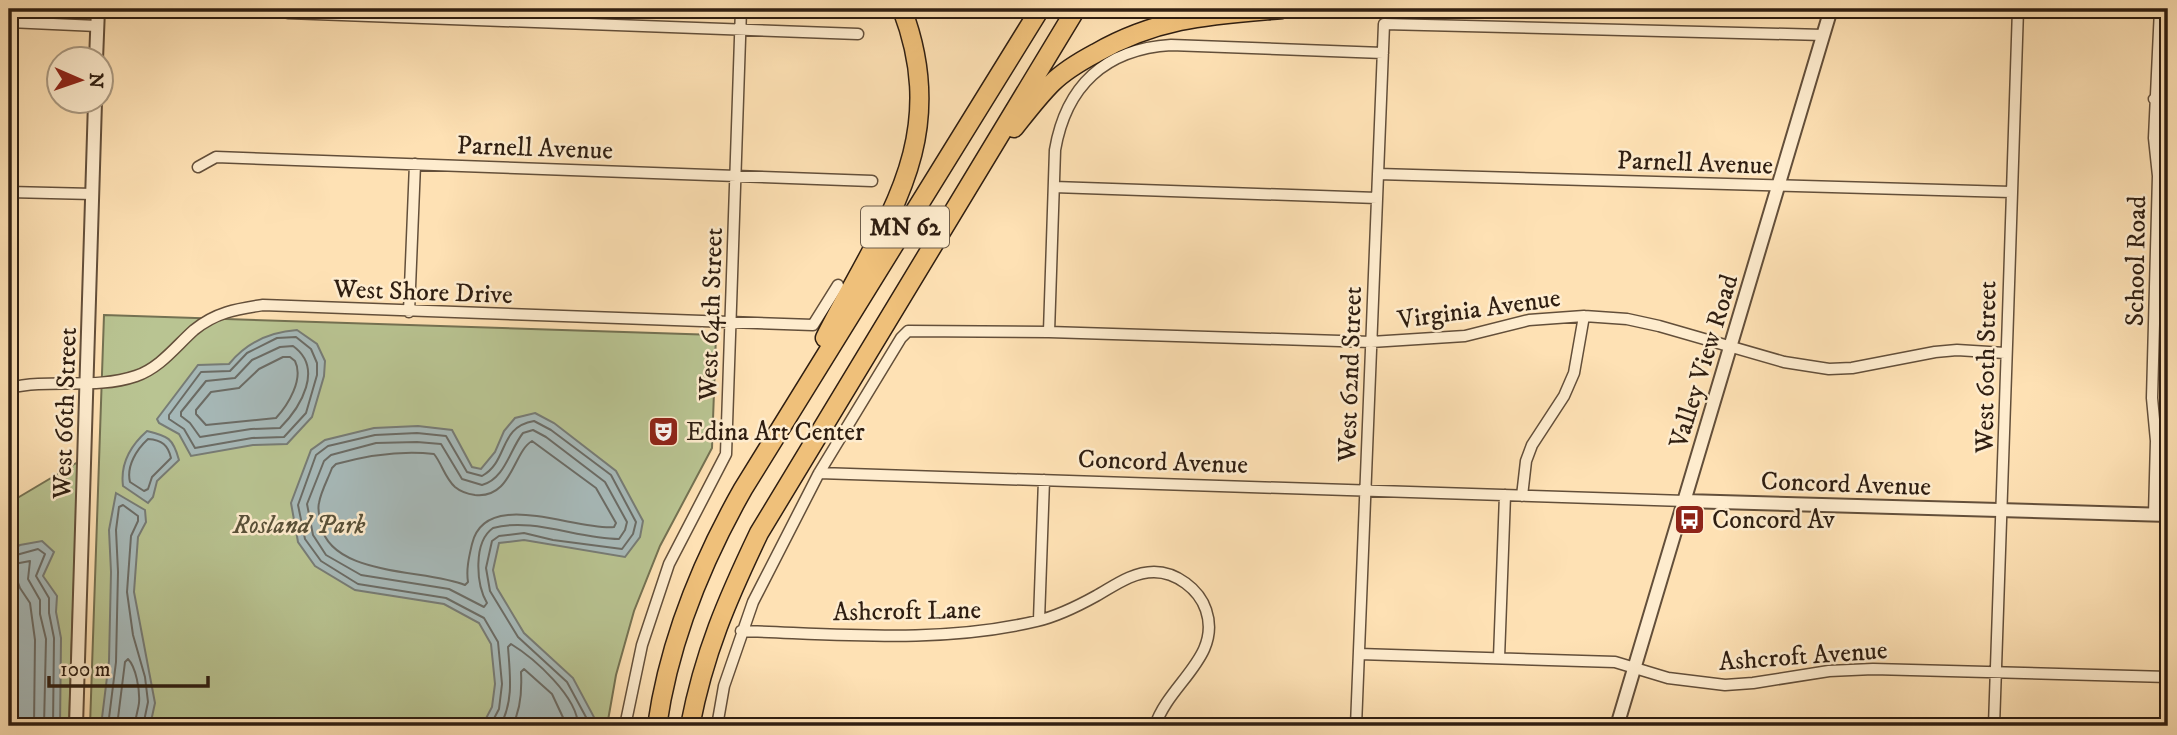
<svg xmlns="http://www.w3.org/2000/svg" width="2177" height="735" font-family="'IM FELL DW Pica',serif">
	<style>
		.green { fill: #b9c492; stroke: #747152; stroke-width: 2 }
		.water { fill: #a7baba; stroke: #777c76; stroke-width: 2 }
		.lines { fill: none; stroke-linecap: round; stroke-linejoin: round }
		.shore { stroke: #6b6c66; stroke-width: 2 }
		.minor-casing { stroke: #634f3a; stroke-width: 13 }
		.tertiary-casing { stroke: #634f3a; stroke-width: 16 }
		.motorway-casing { stroke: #2f1e11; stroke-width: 21 }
		.minor { stroke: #feecce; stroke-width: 10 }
		.tertiary { stroke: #feecce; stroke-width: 12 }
		.motorway { stroke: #efc07a; stroke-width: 18 }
		.labels { text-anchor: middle; stroke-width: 5; stroke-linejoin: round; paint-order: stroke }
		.shield { fill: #feecce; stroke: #6d5c4a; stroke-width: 2 }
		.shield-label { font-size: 24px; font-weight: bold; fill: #2f1e11 }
		.street-label { font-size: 26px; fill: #2f1e11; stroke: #feecce }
		.poi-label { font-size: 26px; fill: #2f1e11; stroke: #feecce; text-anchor: start }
		.park-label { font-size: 26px; font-style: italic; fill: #585038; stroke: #feecce }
	</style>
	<rect width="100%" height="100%" fill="#fee1b4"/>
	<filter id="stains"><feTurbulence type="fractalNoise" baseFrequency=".00286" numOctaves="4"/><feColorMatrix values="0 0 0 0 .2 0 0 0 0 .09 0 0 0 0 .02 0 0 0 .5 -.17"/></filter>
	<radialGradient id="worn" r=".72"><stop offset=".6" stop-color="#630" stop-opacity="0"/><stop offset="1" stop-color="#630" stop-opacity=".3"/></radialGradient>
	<path class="green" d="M104 315 716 335 712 448 660 546 634 611 616 675 607 726H90Z
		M78 462 69 726H9V503Z"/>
	<path class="water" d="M297 330 317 344 325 361 324 376 312 417 287 444 253 445 191 456 179 434 159 423 157 419 198 365 229 364C247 342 269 332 297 330Z
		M535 413 554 423 616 471 643 521 640 537 625 557 524 540 499 543 493 570 497 588 524 633 573 678 595 719 593 726H482L492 707 495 684 491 644 479 623 444 604 355 590 315 566 298 542 291 503 311 450 325 440 374 428 418 426 452 430 472 467 481 469 495 452 504 431 515 418Z
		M147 431C168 436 173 438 179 460L157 481 153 497 148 503 123 486C120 463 130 446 147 431Z
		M116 493 145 510 146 522 138 537 134 592 155 703 150 726H101L109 661 111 572 109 530Z
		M42 541 54 552 43 576 57 596 56 612 61 638 60 726H9V551L20 545Z"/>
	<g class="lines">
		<path class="shore" d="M296 337 311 349 317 363V375L306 413 284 437 252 438 195 448 184 429 169 419V415L201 372 230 371 247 353 277 338Z
			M293 346C324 368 301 407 280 428L251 429 200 437 190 423 181 416V412L206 381 235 378 252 360 280 347Z
			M283 357H290L295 361C304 379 288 405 276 418L206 425 196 414V410L211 392 239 388 259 369Z
			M533 430 546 437 605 482 627 522 625 530 619 539C578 539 533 517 493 528 473 542 476 584 487 603L484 607 449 589 361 575 326 555 313 535 307 504 324 461 331 455 376 443 417 442 441 444 462 479 482 485C505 479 510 449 523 433Z
			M148 439C162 440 168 445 171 458L152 477 148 489 144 491 130 482C126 466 137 449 148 439Z
			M532 441 596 488 616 523 614 527C575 531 485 487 472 544 469 557 466 569 468 582L465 585C427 569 331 577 321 525 320 518 317 510 319 503 321 491 328 479 332 468L336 464C369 455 400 450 434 454 442 464 445 478 455 487 461 492 468 494 475 495 512 499 513 452 532 441Z
			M9 557 38 549 45 554 36 576 49 598V613L54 638 53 726
			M9 565 30 561 28 579 40 600V614L46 639 44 726
			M9 576 16 577 20 588 30 603 35 640 34 726
			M108 726 116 662 118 572 116 530 119 507 123 505 138 516V521L131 536 127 592 133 635 145 677 148 702 143 726
			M117 726 125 662 128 659C136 667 140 690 139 703 138 711 135 718 135 726
			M490 726 499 709 502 684 498 642 484 618 446 598 358 584 321 561 305 539 298 505 316 455 328 446 375 435 417 433 446 436 467 472 482 476C509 461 498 427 534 421L551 430 611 475 636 522 633 534 622 549 553 540 524 533 499 536 492 541 486 568 490 591 518 637 567 682 587 719V726
			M500 726C514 701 510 675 508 647L511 644C534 658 578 697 578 726
			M512 726C521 710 522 690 521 672L524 669 552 694 567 726"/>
		<defs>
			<path id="minor" d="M288 13 858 34
				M9 22 97 26
				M2154 99H2168
				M198 167 216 157 872 181
				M1378 174 2011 192
				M1054 187 1377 198
				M9 192 93 194
				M409 312 415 164
				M1049 332 1055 150C1066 86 1105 49 1171 45L1383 53
				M9 388C51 378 95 390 136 376 160 368 176 346 194 330 216 312 237 309 263 305L813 325 838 285
				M819 473 1685 501
				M1522 496 1526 461 1532 445 1564 396 1574 373 1584 316
				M2154 515 2156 441 2152 398 2158 176 2154 138 2160 9
				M1039 620 1044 480
				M741 631C840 634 941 644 1037 621 1058 616 1078 606 1096 596 1114 586 1132 572 1154 572 1176 572 1199 589 1206 610 1222 657 1169 683 1155 726
				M1359 654 1615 662 1668 678 1725 685 1753 683 1829 671 1873 669 2168 677
				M1499 658 1505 495
				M625 726 642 645 669 564 726 454 741 9
				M717 726 724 686 753 602 819 473 901 338 908 331 1049 332 1371 342 1465 336 1529 320 1584 316 1627 319 1659 326 1784 362 1829 369 1852 368 1935 352 1957 350 2005 353
				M1356 726 1384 24 1823 35
				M1994 726C2004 487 2009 248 2018 9"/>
			<path id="tertiary" d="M96 60 98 9
				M1685 501 2168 515
				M76 726 95 102
				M1617 726 1831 9"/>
			<path id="motorway" d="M1014 128C1026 113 1038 97 1052 83 1065 70 1081 61 1096 53 1159 17 1212 15 1282 9
				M825 338C882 224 953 143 902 9
				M657 726C669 641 701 563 743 489L1040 9
				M690 726C704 653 727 600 759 533L1076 9"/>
		</defs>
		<use href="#minor" class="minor-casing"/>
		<use href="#tertiary" class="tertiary-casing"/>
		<use href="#motorway" class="motorway-casing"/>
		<use href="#minor" class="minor"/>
		<use href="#tertiary" class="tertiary"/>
		<use href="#motorway" class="motorway"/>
	</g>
	<defs>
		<symbol id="theatre-square" viewBox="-11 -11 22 22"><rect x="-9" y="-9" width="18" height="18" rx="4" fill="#8f2418" stroke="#feecce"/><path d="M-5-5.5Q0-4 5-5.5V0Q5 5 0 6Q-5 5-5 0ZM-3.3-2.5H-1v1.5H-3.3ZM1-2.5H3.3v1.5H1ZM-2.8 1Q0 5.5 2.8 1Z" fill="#fff"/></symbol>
		<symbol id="bus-square" viewBox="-11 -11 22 22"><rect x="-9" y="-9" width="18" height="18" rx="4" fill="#8f2418" stroke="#feecce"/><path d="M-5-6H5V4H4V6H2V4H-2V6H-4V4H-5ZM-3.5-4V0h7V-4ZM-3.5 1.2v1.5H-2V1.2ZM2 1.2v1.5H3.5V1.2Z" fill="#fff"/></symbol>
	</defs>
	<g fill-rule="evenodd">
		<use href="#theatre-square" x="646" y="414" width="35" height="35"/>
		<use href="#bus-square" x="1672" y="502" width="35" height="35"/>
	</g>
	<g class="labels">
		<rect class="shield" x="861" y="206.5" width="88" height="41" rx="5"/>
		<g class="shield-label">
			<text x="905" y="235">MN 62</text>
		</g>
		<g class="street-label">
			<text transform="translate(535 147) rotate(2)" y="9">Parnell Avenue</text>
			<text transform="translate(1695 162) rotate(2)" y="9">Parnell Avenue</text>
			<text transform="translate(2135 261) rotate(-89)" y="9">School Road</text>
			<text transform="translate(423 291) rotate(2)" y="9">West Shore Drive</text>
			<text transform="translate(1479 308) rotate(-8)" y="9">Virginia Avenue</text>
			<text transform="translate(710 314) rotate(-88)" y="9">West 64th Street</text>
			<text transform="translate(1703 361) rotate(-73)" y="9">Valley View Road</text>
			<text transform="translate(1985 367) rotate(-89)" y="9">West 60th Street</text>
			<text transform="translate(1349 374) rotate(-88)" y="9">West 62nd Street</text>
			<text transform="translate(64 413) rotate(-88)" y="9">West 66th Street</text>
			<text transform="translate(1163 461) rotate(2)" y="9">Concord Avenue</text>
			<text transform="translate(1846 483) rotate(2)" y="9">Concord Avenue</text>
			<text transform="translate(907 610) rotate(-1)" y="9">Ashcroft Lane</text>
			<text transform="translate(1803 655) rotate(-4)" y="9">Ashcroft Avenue</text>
		</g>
		<g class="poi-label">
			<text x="686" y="440">Edina Art Center</text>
			<text x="1712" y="528">Concord Av</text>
		</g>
		<g class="park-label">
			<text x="299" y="533">Rosland Park</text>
		</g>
	</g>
	<rect width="2177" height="735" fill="none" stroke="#fee1b4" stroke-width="35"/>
	<rect x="10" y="10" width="2156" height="714" fill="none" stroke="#2f1e11" stroke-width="3.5"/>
	<rect x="18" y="18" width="2142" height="700" fill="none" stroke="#2f1e11" stroke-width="2"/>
	<g transform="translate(80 80) rotate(92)"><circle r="33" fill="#feecce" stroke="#ab9a82" stroke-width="2"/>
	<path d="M0-5L12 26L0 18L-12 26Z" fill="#8f2418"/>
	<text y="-10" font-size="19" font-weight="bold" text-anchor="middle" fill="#2f1e11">N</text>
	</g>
	<path d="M49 676v10h159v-10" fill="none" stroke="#2f1e11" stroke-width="3.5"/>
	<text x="60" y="676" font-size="21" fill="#2f1e11" stroke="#feecce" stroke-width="5" paint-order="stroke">100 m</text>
	<rect width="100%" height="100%" filter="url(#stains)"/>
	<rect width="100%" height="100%" fill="url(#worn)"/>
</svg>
